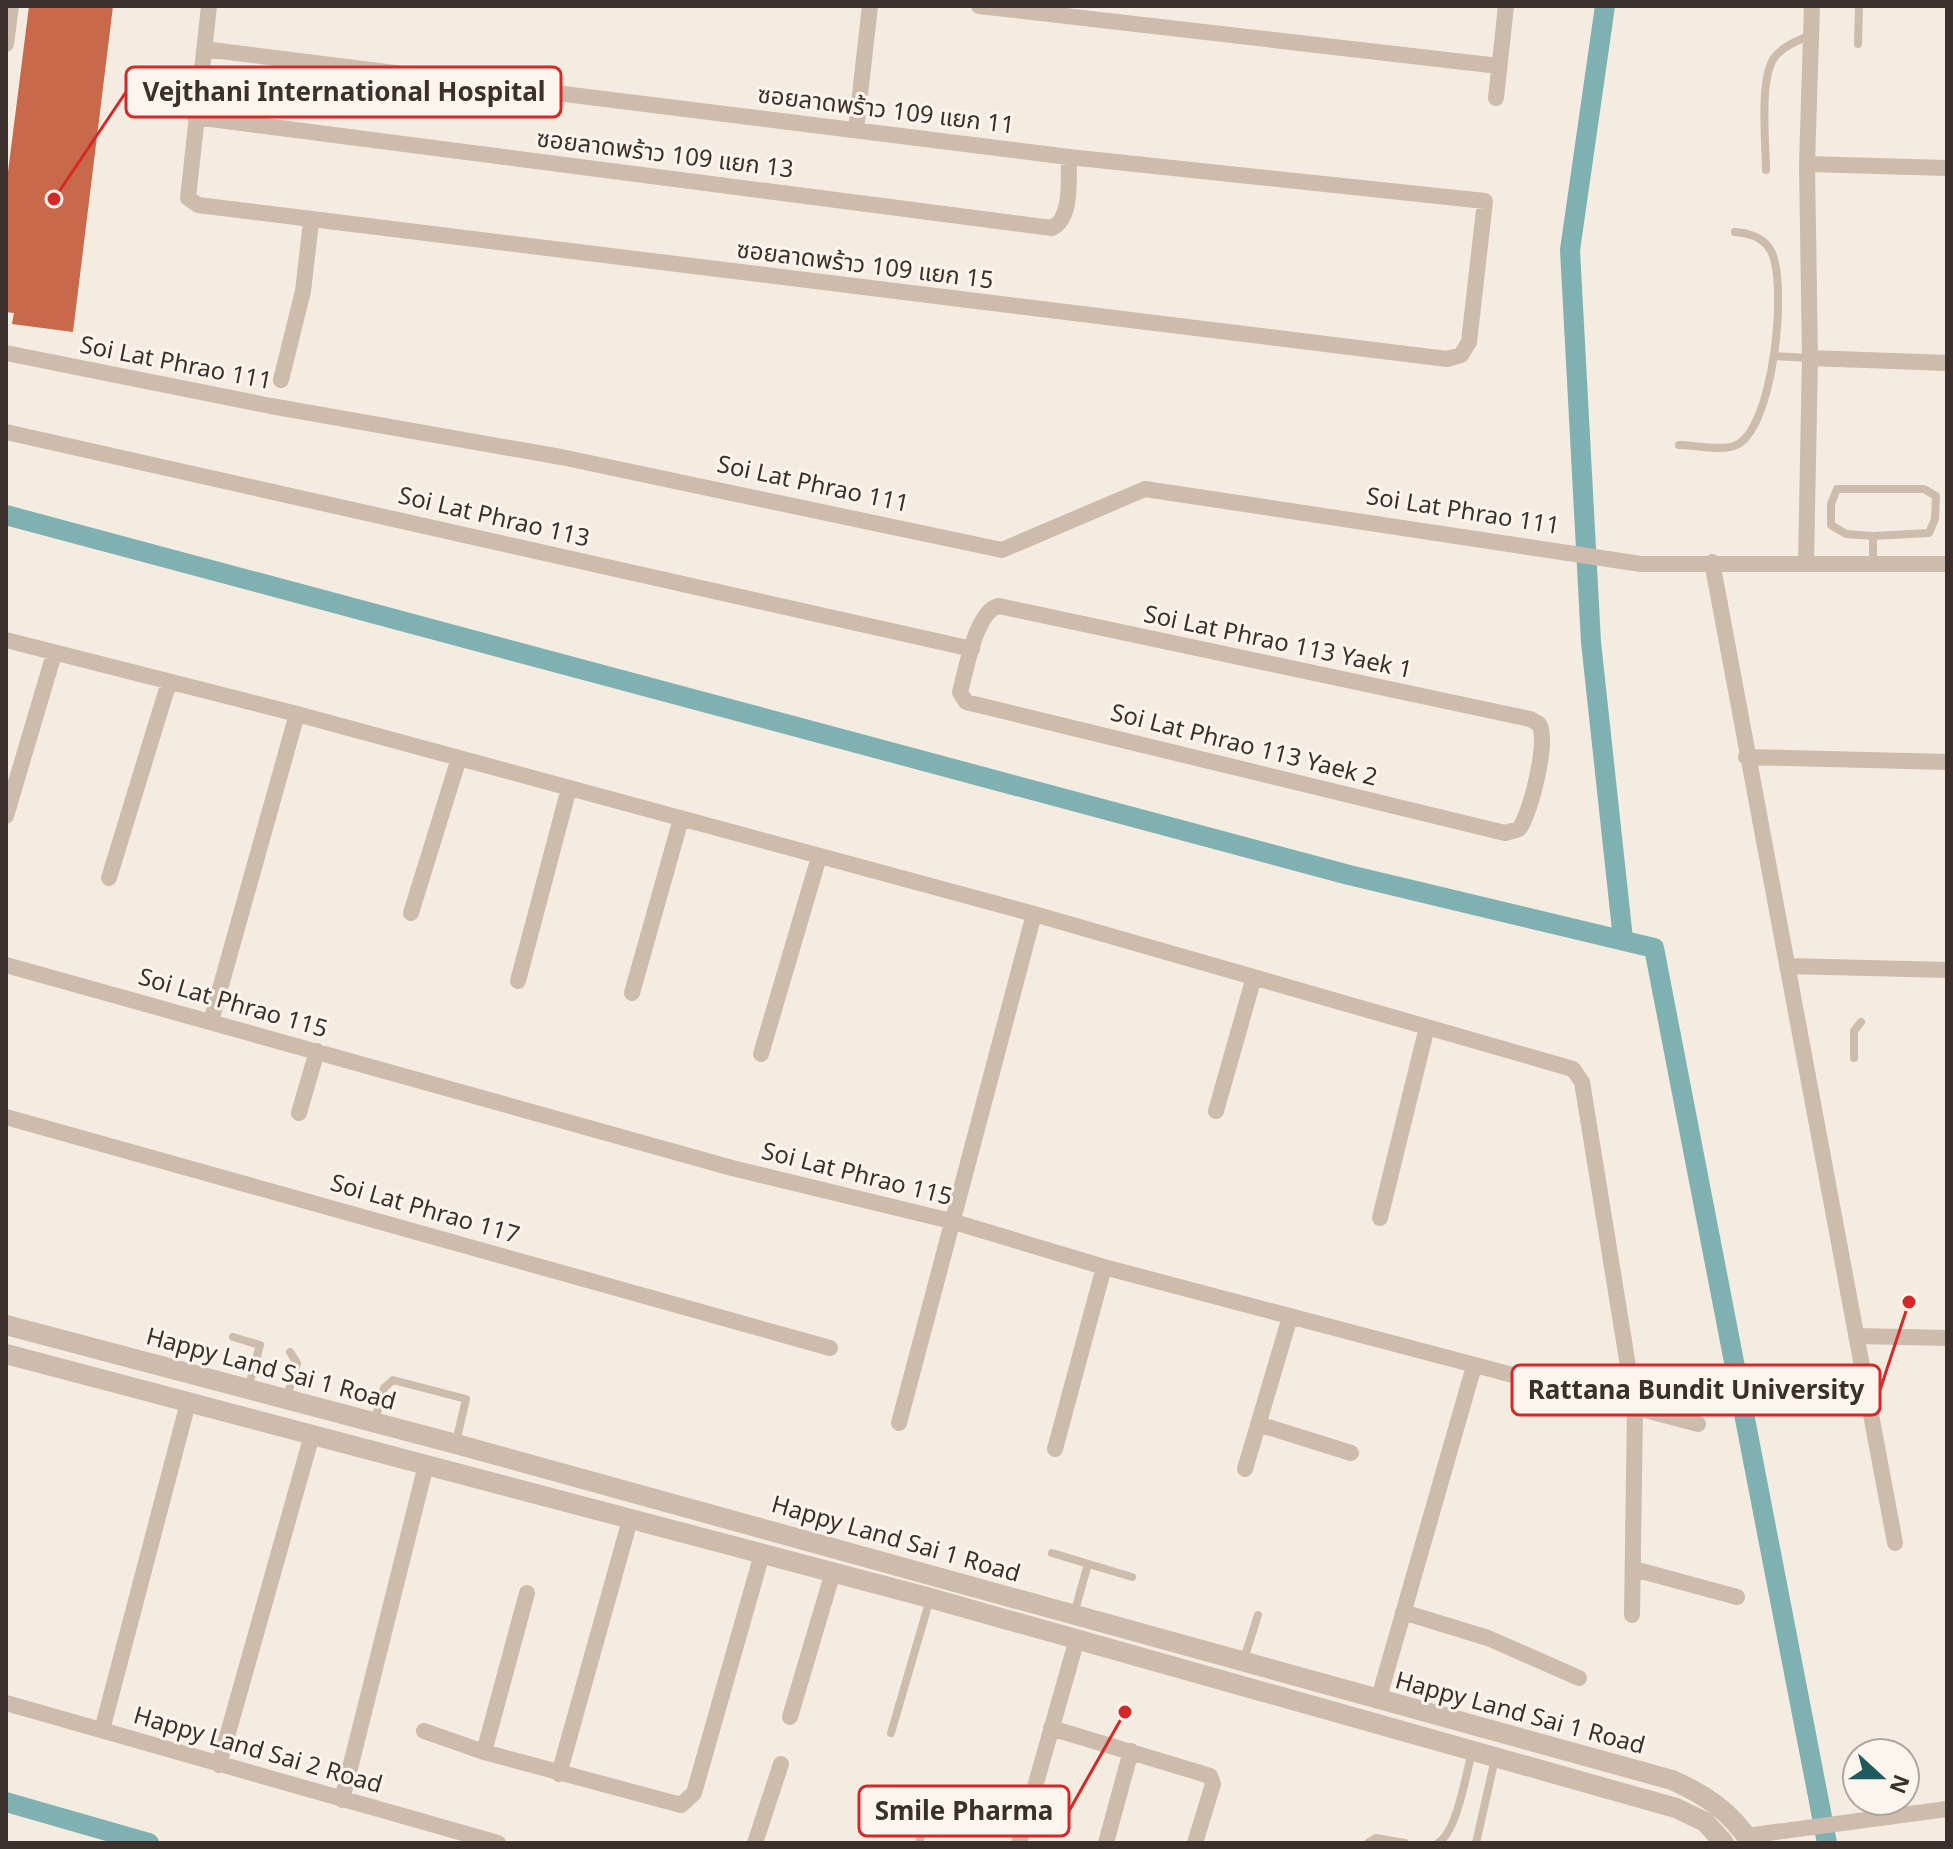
<svg xmlns="http://www.w3.org/2000/svg" width="1953" height="1849" font-family="'Noto Sans','Noto Sans Thai',sans-serif">
	<style>
		.lines { fill: none; stroke-linecap: round; stroke-linejoin: round }
		.canal { stroke: #7fb0b2; stroke-width: 20 }
		.building { fill: #c8694b }
		.service { stroke: #cdbbac; stroke-width: 8 }
		.minor { stroke: #cdbbac; stroke-width: 16 }
		.tertiary { stroke: #cdbbac; stroke-width: 20 }
		.labels { text-anchor: middle; stroke-width: 6; stroke-linejoin: round; paint-order: stroke }
		.street-label { font-size: 24px; fill: #3b302b; stroke: #fbf5ee }
		.leader { fill: none; stroke: #d62828; stroke-width: 3 }
		.callout-dot { fill: #d62828; stroke: #fbf5ee; stroke-width: 3 }
		.callout { fill: #fbf5ee; stroke: #d62828; stroke-width: 3 }
		.callout-label { font-size: 26px; text-anchor: middle; font-weight: bold; fill: #3b302b }
	</style>
	<rect width="100%" height="100%" fill="#f4ebe1"/>
	<g class="lines">
		<path class="canal" d="M1605 6 1570 250 1591 642 1623 939
			M6 515 1349 875 1654 948 1827 1843
			M6 1802 149 1843"/>
	</g>
	<path class="building" d="M29 6H113L73 332 12 324 14 313 6 312V188Z"/>
	<g class="lines">
		<path class="service" d="M1858 44 1859 6
			M1766 170C1766 144 1759 80 1774 58 1783 46 1797 41 1811 35
			M1775 356 1810 358
			M1679 445C1694 445 1719 451 1734 446 1774 433 1788 282 1771 251 1764 238 1749 233 1735 232
			M1873 563V536L1929 533 1935 519 1936 496 1924 489H1837L1831 504V525L1846 534 1873 536
			M1854 1058V1031L1861 1022
			M233 1337 260 1345 248 1389
			M286 1400 297 1363 290 1352
			M374 1423 384 1388 393 1380 466 1399 456 1442
			M1052 1553 1132 1577
			M1074 1614 1088 1564
			M1243 1662 1258 1615
			M891 1733 930 1599
			M919 1843 933 1791
			M1368 1843 1376 1838 1405 1843
			M1438 1843C1457 1832 1466 1774 1472 1752
			M1476 1843 1495 1759"/>
		<path class="minor" d="M979 6 1499 66
			M6 44 11 6
			M204 49 1069 157 1485 201 1469 342 1461 355 1447 359 198 205 188 198 209 6
			M1496 98 1506 6
			M195 117 1052 228C1073 218 1068 178 1069 157
			M856 130 870 6
			M1807 164 1947 168
			M6 353 271 406 561 457 1002 550 1145 489 1641 564H1947
			M1810 358 1947 363
			M281 380 303 291 311 222
			M6 432 972 649
			M1712 562 1895 1543
			M1806 562 1810 358 1807 164 1812 6
			M999 606 1530 719 1539 724C1549 740 1531 813 1519 829L1505 833 966 702 960 692C966 671 976 610 999 606Z
			M6 640 297 714 1034 914 1573 1069 1582 1082 1635 1409 1632 1615
			M1746 757 1947 762
			M6 816 54 654
			M109 878 169 682
			M411 913 459 758
			M6 965 732 1168 951 1221 1104 1267 1698 1424
			M1787 966 1947 970
			M518 981 569 788
			M632 993 681 819
			M211 1021 297 714
			M761 1054 819 857
			M1216 1111 1254 977
			M299 1113 317 1051
			M6 1117 830 1348
			M1380 1218 1427 1027
			M1856 1336 1947 1338
			M899 1423 1034 914
			M1258 1424 1351 1453
			M1055 1449 1104 1267
			M1245 1469 1290 1317
			M1634 1569 1737 1597
			M1403 1612 1488 1638 1579 1678
			M1378 1701 1474 1366
			M6 1703 498 1843
			M790 1717 833 1572
			M1051 1728 1210 1776 1213 1784 1195 1843
			M102 1730 188 1403
			M424 1731 484 1752 681 1805 694 1793 762 1554
			M484 1752 527 1593
			M219 1765 312 1435
			M559 1774 630 1520
			M342 1800 426 1465
			M1746 1836 1947 1809
			M755 1843 781 1764
			M1019 1843 1077 1639
			M1106 1843 1131 1751"/>
		<path class="tertiary" d="M6 1325 456 1444 1672 1780C1706 1795 1731 1812 1751 1843
			M6 1354 930 1598 1676 1808 1705 1822 1724 1843"/>
	</g>
	<g class="labels">
		<g class="street-label">
			<text transform="translate(886 110) rotate(7)" y="8">ซอยลาดพร้าว 109 แยก 11</text>
			<text transform="translate(665 154) rotate(7)" y="8">ซอยลาดพร้าว 109 แยก 13</text>
			<text transform="translate(865 265) rotate(7)" y="8">ซอยลาดพร้าว 109 แยก 15</text>
			<text transform="translate(176 363) rotate(11)" y="8">Soi Lat Phrao 111</text>
			<text transform="translate(813 484) rotate(12)" y="8">Soi Lat Phrao 111</text>
			<text transform="translate(1463 511) rotate(9)" y="8">Soi Lat Phrao 111</text>
			<text transform="translate(494 517) rotate(13)" y="8">Soi Lat Phrao 113</text>
			<text transform="translate(1278 642) rotate(12)" y="8">Soi Lat Phrao 113 Yaek 1</text>
			<text transform="translate(1244 745) rotate(14)" y="8">Soi Lat Phrao 113 Yaek 2</text>
			<text transform="translate(233 1003) rotate(16)" y="8">Soi Lat Phrao 115</text>
			<text transform="translate(857 1174) rotate(14)" y="8">Soi Lat Phrao 115</text>
			<text transform="translate(425 1209) rotate(16)" y="8">Soi Lat Phrao 117</text>
			<text transform="translate(271 1369) rotate(15)" y="8">Happy Land Sai 1 Road</text>
			<text transform="translate(896 1539) rotate(16)" y="8">Happy Land Sai 1 Road</text>
			<text transform="translate(1520 1713) rotate(15)" y="8">Happy Land Sai 1 Road</text>
			<text transform="translate(258 1750) rotate(16)" y="8">Happy Land Sai 2 Road</text>
		</g>
	</g>
	<path class="leader" d="M54 199L126 92M1909 1302L1880 1390M1125 1712L1069 1811"/>
	<g class="callout-dot">
		<circle cx="54" cy="199" r="8"/>
		<circle cx="1909" cy="1302" r="8"/>
		<circle cx="1125" cy="1712" r="8"/>
	</g>
	<g class="callout">
		<rect x="126" y="67" width="435" height="50" rx="8"/>
		<rect x="1512" y="1365" width="368" height="50" rx="8"/>
		<rect x="859" y="1786" width="210" height="50" rx="8"/>
	</g>
	<g class="callout-label">
		<text x="344" y="101">Vejthani International Hospital</text>
		<text x="1696" y="1399">Rattana Bundit University</text>
		<text x="964" y="1820">Smile Pharma</text>
	</g>
	<rect width="1953" height="1849" fill="none" stroke="#3b302b" stroke-width="16"/>
	<g transform="translate(1881 1777) rotate(111)"><circle r="38" fill="#fbf5ee" stroke="#aea6a0" stroke-width="2"/>
	<path d="M0-6L14 30L0 20L-14 30Z" fill="#1f5a5e"/>
	<text y="-12" font-size="22" font-weight="bold" text-anchor="middle" fill="#3b302b">N</text>
	</g>
</svg>
